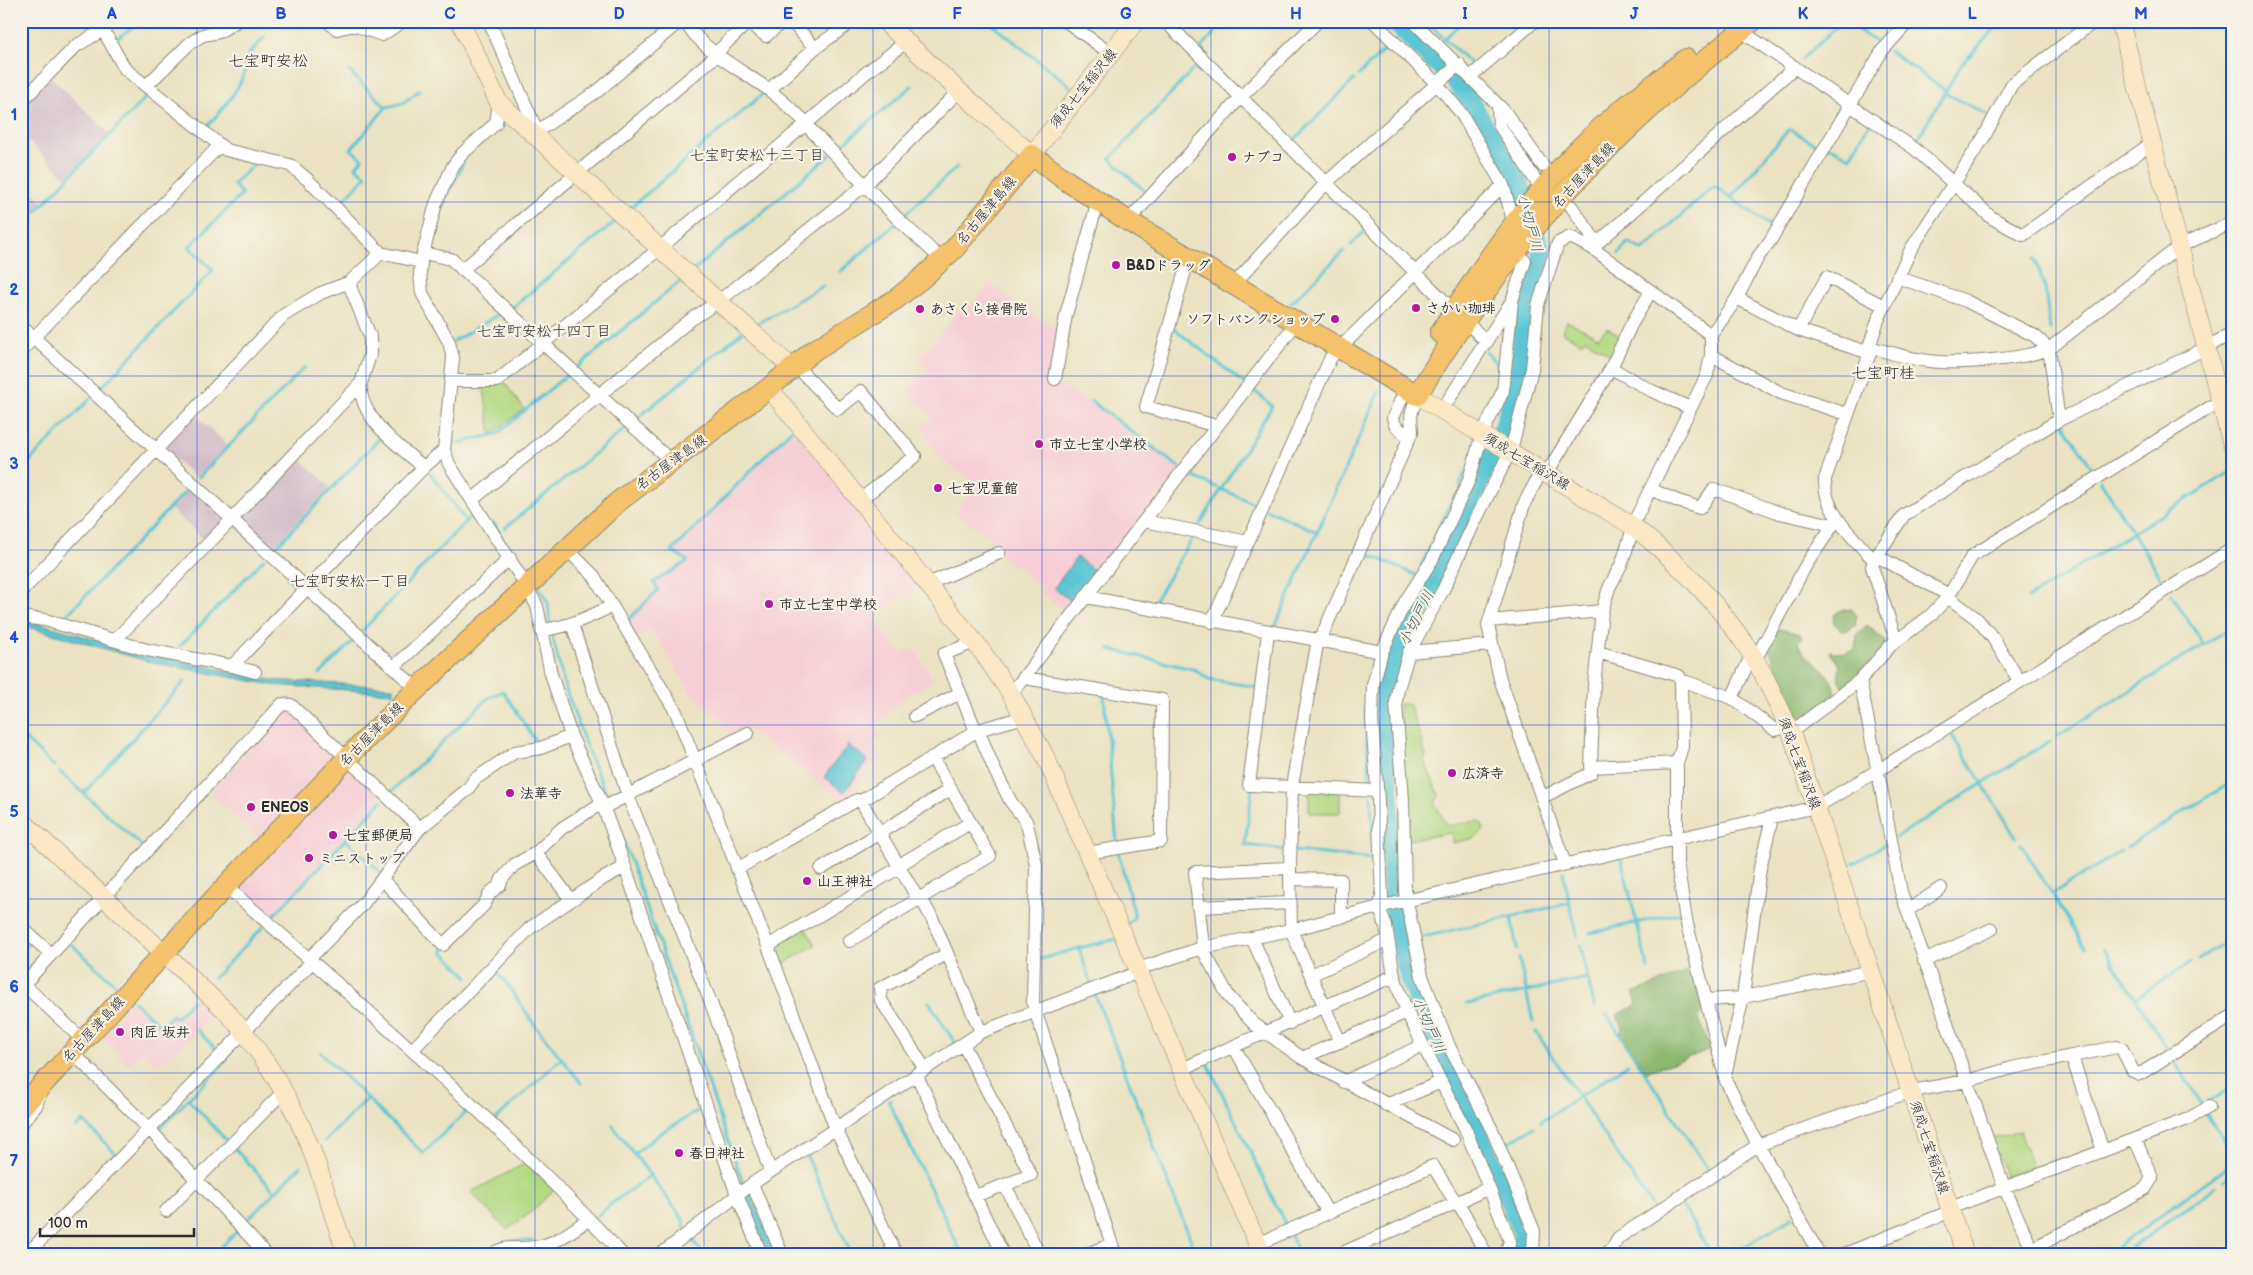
<svg xmlns="http://www.w3.org/2000/svg" width="2253" height="1275" font-family="'Balsamiq Sans','Klee One',sans-serif">
	<style>
		.built { fill: #f6cfd6 }
		.industrial { fill: #d1bdc9 }
		.green { fill: #b2d882; stroke: #6e8256 }
		.forest { fill: #8db870; stroke: #5c724e }
		.water { fill: #5ac6d3; stroke: #42787f }
		.lines { fill: none; stroke-linecap: round; stroke-linejoin: round }
		.stream { stroke: #5ac6d3; stroke-width: 3 }
		.river { stroke: #5ac6d3; stroke-width: 19 }
		.street-casing { stroke: #8a8676; stroke-width: 14 }
		.secondary-casing { stroke: #8a8676; stroke-width: 19 }
		.primary-casing { stroke: #8a8676; stroke-width: 22 }
		.street { stroke: #fff; stroke-width: 12 }
		.secondary { stroke: #fae7c3; stroke-width: 18 }
		.primary { stroke: #f3c26a; stroke-width: 20 }
		.grid { fill: none; stroke: #1d4ed8; stroke-width: 1; stroke-opacity: 0.55 }
		.poi-dot { fill: #b5179e; stroke: #f7f3e8; stroke-width: 2 }
		.labels { text-anchor: middle; stroke-width: 4.5; stroke-linejoin: round; paint-order: stroke }
		.street-label { font-size: 14px; fill: #2b2b2b; stroke: #f7f3e8 }
		.poi-label { font-size: 14px; font-weight: bold; fill: #2b2b2b; stroke: #f7f3e8; text-anchor: start }
		.neighbourhood-label { font-size: 15px; fill: #2b2b2b; stroke: #f7f3e8 }
		.water-label { font-size: 15px; font-style: italic; fill: #395a5d; stroke: #f7f3e8 }
		.quarter-label { font-size: 16px; fill: #2b2b2b; stroke: #f7f3e8 }
		.neatline { fill: none; stroke: #1d4ed8; stroke-width: 2 }
		.grid-label { font-size: 16px; text-anchor: middle; font-weight: bold; fill: #1d4ed8 }
	</style>
	<rect width="100%" height="100%" fill="#f7f3e8"/>
	<filter id="ink" filterUnits="userSpaceOnUse"><feTurbulence type="fractalNoise" baseFrequency=".02" numOctaves="2"/><feDisplacementMap in="SourceGraphic" scale="10" xChannelSelector="R" yChannelSelector="G"/><feConvolveMatrix kernelMatrix="1 2 1 2 8 2 1 2 1" color-interpolation-filters="sRGB"/></filter>
	<filter id="wash" filterUnits="userSpaceOnUse"><feTurbulence type="fractalNoise" baseFrequency=".0096" numOctaves="4" result="noise"/><feDisplacementMap in="SourceGraphic" scale="20" xChannelSelector="R" yChannelSelector="G"/><feGaussianBlur stdDeviation="1.12" result="paint"/><feColorMatrix in="noise" values="0 0 0 0 0 0 0 0 0 0 0 0 0 0 0 0 0 1.4 0 .05"/><feComposite in="paint" operator="in"/></filter>
	<g filter="url(#wash)">
		<rect width="100%" height="100%" fill="#eae2c2"/>
		<path class="built" d="M991 283 1026 311 1060 331 1051 384 1076 392 1180 469 1070 613 1040 593 1041 586 1002 556 998 544 955 513 976 484 940 459 922 426 933 418 906 393 928 370 918 360 960 309 964 313Z
			M794 429 921 584 874 618 901 653 909 648 912 653 916 650 933 681 904 698 876 727 882 738 871 745 881 754 843 802 814 778 746 728 732 738 720 718 691 693 652 630 637 639 627 623 659 590 654 582 689 561 674 551Z
			M290 710 333 752 334 757 258 838 210 793 284 711Z
			M346 770H352L382 798 268 918 240 894 238 885Z
			M196 999 212 1014 187 1041 158 1066 142 1051 128 1065 99 1036 130 1000 160 1029 173 1018 177 1021Z"/>
		<path class="industrial" d="M51 77 109 133 66 178 21 134V108Z
			M21 181 43 202 21 225Z
			M195 414 228 446 197 479 164 449Z
			M297 456 330 487 271 550 240 521V516Z
			M190 489 224 521 205 541 171 509Z"/>
		<path class="green" d="M1567 321 1598 337 1607 328 1623 338 1614 357 1585 339 1582 343 1562 332Z
			M503 380 524 409 491 434 483 384Z
			M1409 703 1426 756 1424 761 1439 795 1435 804 1447 826 1477 821 1482 824 1484 830 1475 838 1452 843 1451 833 1407 840 1399 704Z
			M1309 790 1340 792V813H1309Z
			M804 926 815 945 780 966 773 945Z
			M2020 1131 2034 1173 2012 1181 2006 1178 1992 1139Z
			M526 1163 554 1190 531 1212 507 1230 471 1192Z"/>
		<path class="forest" d="M1852 609 1857 616 1855 626 1847 631 1841 630 1833 622 1835 614 1841 610Z
			M1867 625 1884 640 1885 644 1865 668 1842 687C1832 674 1848 667 1831 655L1830 651 1844 653 1855 649 1857 634Z
			M1775 628 1800 634 1802 637 1798 642C1801 655 1816 662 1824 671 1831 678 1834 687 1836 696L1799 723 1767 644Z
			M1693 969 1702 1010 1699 1019 1710 1050 1646 1072 1620 1034 1623 1027 1618 1019V1014L1633 1007 1637 1003 1633 993Z"/>
		<path class="water" d="M1077 557 1096 572 1073 602 1054 588Z
			M21 620 42 624 145 654 271 680 393 687V693L273 685 150 662 36 629 21 626Z
			M848 745 868 760 844 792 824 777Z
			M749 1190 776 1254H769L743 1194Z"/>
		<g class="lines">
			<path class="stream" d="M988 21 1070 86
				M1426 21 1470 63
				M1632 21 1633 23
				M1845 21 1882 46
				M1399 35 1403 31
				M118 38 141 21
				M1444 39 1463 21
				M1889 51 1946 91
				M1207 55 1201 48 1225 21
				M1801 60 1843 21
				M1359 75 1390 44
				M1945 93 1986 114
				M386 107 403 103 420 90
				M499 127 504 123 505 116
				M206 128C218 114 251 79 245 59L264 37
				M1919 137 1961 65 2002 21
				M1295 139 1354 80
				M1830 147 1850 157 1870 123
				M836 150 912 86
				M1148 194 1110 159 1200 62
				M1731 198 1789 129 1821 147
				M343 201 366 176 356 167 362 159 351 149 386 107 349 71
				M629 209 765 92
				M902 217 957 167
				M21 227 148 95
				M1351 245 1366 230
				M431 251 442 207 463 163
				M1619 254 1628 242 1643 250 1714 186 1772 227
				M2035 259 2045 288 2050 330
				M694 270 830 155
				M840 272 896 223
				M1291 303 1344 251
				M513 307 617 220
				M755 325 823 286
				M1173 328 1245 384
				M1472 338 1479 345
				M454 341 501 313
				M1486 352 1502 369
				M579 366 683 279
				M1512 371 1519 375
				M102 387 213 270 189 247 242 194 233 184 255 164
				M1091 401 1180 468
				M634 421 742 332
				M2063 423 2096 474
				M449 445 497 434 568 374
				M21 470 90 399
				M428 470 466 521
				M1187 474 1259 506
				M199 477 305 367
				M2100 480 2165 584
				M1460 485 1465 472
				M1267 510 1318 532
				M493 522 502 536
				M1199 526 1272 406 1252 389
				M505 528 627 427
				M506 542 527 573
				M274 549 381 437
				M1363 552 1416 575
				M1420 568 1455 495
				M287 578 298 588
				M1426 582 1433 585
				M540 588 548 603 550 625
				M2171 594 2204 645
				M307 597 323 612
				M2028 598 2232 471
				M1152 605 1194 536
				M63 619 189 488
				M331 619 354 640
				M628 620 658 590 654 582 688 561 672 551 792 429
				M1275 627 1380 390
				M362 631 470 517
				M551 631 565 687 590 757 610 802
				M180 646 265 558
				M1109 649 1196 670 1208 679 1256 687
				M320 674 355 639
				M1370 675 1372 661
				M1367 686 1365 705 1370 786
				M1104 695 1117 844
				M1951 734 2016 837
				M2058 736 2232 627
				M24 738 54 766
				M60 772 143 847
				M1252 789 1245 845 1286 850
				M84 793 185 681
				M390 793 488 698 503 691 535 740
				M612 808 744 1186
				M1895 838 2050 741
				M345 839 381 873
				M2021 844 2085 947
				M2127 847 2232 782
				M1294 851 1374 859 1371 796
				M1118 852 1135 916 1126 926
				M1621 858 1648 969
				M1854 863 1887 843
				M1563 872 1577 936
				M1410 893 1468 880
				M2052 894 2121 851
				M1511 917 1517 949
				M271 918 382 801
				M1590 933 1680 913
				M1423 937 1570 903
				M70 943 115 984
				M1580 945 1594 1006
				M445 948 442 951 468 977
				M2104 948 2169 1052
				M21 952 31 941
				M1519 958 1533 1022
				M2198 959 2232 938
				M1038 960 1079 948
				M495 971 505 981 534 1024 581 1083
				M214 978 263 927
				M1091 984 1079 948 1117 939
				M1095 994 1196 1254
				M2135 998 2190 963
				M133 1001 161 1026 173 1015 176 1018 193 1000
				M929 1002 955 1043 952 1045
				M1467 1004 1587 978
				M1607 1015 1709 1171
				M197 1030 218 1051
				M1536 1032 1652 1206
				M320 1052 423 1153 468 1110
				M2172 1058 2203 1106
				M1208 1064 1286 1226
				M188 1099 228 1142
				M891 1099 888 1100 962 1254
				M2207 1102 2232 1087
				M2206 1113 2232 1154
				M495 1120 562 1058
				M1541 1122 1628 1064
				M613 1126 683 1219 685 1228
				M76 1128 83 1121 117 1155
				M159 1129 227 1060 224 1058
				M325 1141 367 1099
				M1504 1145 1534 1127
				M235 1149 275 1192
				M634 1154 662 1132 698 1111
				M806 1154 851 1254
				M2224 1180 2232 1175
				M1680 1202 1711 1254
				M597 1216 616 1200 651 1175
				M243 1224 301 1166
				M1290 1234 1300 1254
				M691 1238 703 1254
				M21 1242 25 1246
				M2132 1247 2138 1254
				M214 1254 237 1231
				M485 1254C502 1238 512 1241 533 1241
				M1327 1254 1338 1249
				M1732 1254 1792 1218 1791 1216
				M2108 1254 2232 1163
				M2124 1254 2216 1186"/>
			<path class="river" d="M1393 21 1456 82 1468 97 1521 187 1542 255 1524 307 1519 375 1504 426 1445 560 1392 664 1386 683 1383 707 1389 783 1392 882 1394 909 1409 979 1421 1010 1475 1124 1523 1234 1520 1254"/>
		</g>
	</g>
	<g filter="url(#ink)">
		<g class="lines">
			<defs>
				<path id="street" d="M98 21 125 69 226 150 290 165 307 179 381 253 421 262
					M327 21 337 29 354 25 382 35 403 21
					M489 21 537 131
					M684 21C705 53 739 68 769 90 782 100 794 112 807 123
					M735 21 741 29 749 23 766 36 783 21
					M791 21 815 48
					M1066 21 1111 54
					M1165 21 1454 311
					M1373 21 1437 84 1461 113 1503 185 1514 223
					M1413 21 1498 105 1499 125 1542 190
					M1733 21 1741 31 1915 149 1992 218 2023 235 2152 143
					M715 54 741 29
					M1470 77 1535 21
					M147 85 190 43 203 35 219 32 237 21
					M769 90 815 48 853 21
					M21 102 76 46 103 30
					M499 103 496 123 462 154 453 166 436 203 421 262 420 274 422 293 449 342 453 358 444 450 449 464 527 587 537 606 551 674 571 736 602 803 625 867 737 1195 761 1254
					M1498 105 1505 112 1543 166
					M805 124 898 219 942 260
					M533 134 599 90 680 21
					M1571 206 1597 243
					M1128 221 1240 98 1318 21
					M1592 248 1795 67
					M423 253 451 259 671 461
					M1189 257 1146 407 1217 426 1297 322
					M462 270 717 55
					M1897 277 1966 301 2035 336 2049 349 2059 420
					M1234 284 1326 183 1459 64
					M1737 298 1798 330 1870 353
					M1464 320 1487 342
					M21 326 417 689
					M1798 330 1827 277 1884 306
					M1869 347C1889 352 1909 359 1929 361 1957 365 2023 359 2049 349L2180 246 2232 223
					M2206 347 2232 334
					M21 351 220 145
					M1711 355 1781 393 1847 414
					M795 365 838 409 861 391 915 456 860 500
					M1611 368 1652 391 1690 408
					M1055 379 1066 315 1095 211 1100 203
					M451 381H497L660 248 867 72 906 42
					M361 383C357 416 400 448 424 467
					M1406 388 1393 418 1395 425 1409 438
					M1442 410 1512 301 1525 261 1515 252
					M1542 470 1524 504 1488 625 1500 679 1565 864
					M1547 473 1611 368 1631 325 1651 291
					M1650 489 1678 501 1700 508 1714 489 1780 513 1833 525
					M472 500 689 321 719 301 865 185 959 91
					M1144 521 1248 542
					M568 550 594 576 676 712 768 946 835 1127 896 1254
					M1877 556 1949 595
					M1874 560C1854 539 1823 511 1825 479L1870 353 1869 347 1878 320 1911 249 1984 137 2012 84 2095 21
					M928 584 999 553
					M21 592 284 315 321 293 350 282
					M1086 597 1382 652
					M1948 597 1977 619 1993 638 2020 682
					M21 617 45 620 147 650 232 666 424 467 444 450
					M1489 621 1602 611
					M1212 622 1331 357 1503 185
					M572 624 628 796 711 1003 770 1171
					M541 630C567 628 589 617 612 606
					M1268 632 1249 785 1377 791
					M1318 639 1292 786 1290 868 1291 930 1340 1042
					M115 640 232 519 361 383 370 355V336L351 289 350 282 381 253
					M1320 640 1412 432 1411 415 1417 395
					M1896 640 1872 567 1874 560 1904 515 2059 420 2206 348
					M975 642 944 654 976 731
					M1409 652 1492 645
					M1598 652 1679 676 1681 680
					M1752 654 1732 698 1681 680 1682 747 1677 763V863L1686 920 1726 1081 1758 1145 1819 1254
					M1755 660 1806 565 1837 519
					M232 666 255 672
					M394 667 510 558
					M1024 678 1162 700 1161 841 1087 853
					M1860 680 1901 892 2004 1187 2034 1254
					M1011 694 1217 426
					M1732 698 1775 730 1788 726
					M915 716 960 693
					M978 730 995 771 1011 802 1026 821 1029 832 1036 865 1033 1004 1115 1254
					M1791 732 1860 680 1891 645 1930 616 1948 597 1972 556 2220 401
					M1677 763 1591 767 1594 685 1602 611 1609 588 1622 563 1637 516 1707 375 1711 355V335L1737 298 1758 257 1770 241 1882 51 1909 21
					M1543 797 1591 773V767
					M861 801 918 899 923 902 932 918 981 1032
					M603 808 748 733
					M536 853 571 900
					M899 865 970 823
					M737 869 857 800 861 801 978 730 1024 717
					M821 869 951 789
					M1290 879 1341 880V917
					M383 880 443 945 484 905 490 893 500 885 502 879 514 865 536 853 562 828 602 803
					M226 886C361 1005 499 1122 622 1254
					M1198 907 1290 903
					M1908 910 1941 888
					M21 927 51 954
					M1252 938 1290 1023
					M849 941 990 856 932 757
					M768 946 900 867
					M1203 947 1195 872 1290 868
					M1202 948 1229 997 1254 1024 1302 1058 1453 1140
					M309 959 363 904 420 828 467 790 475 779 515 752 541 748 571 736
					M1924 961 1992 929
					M1138 969 1202 948 1291 930 1383 906 1816 807 1877 771 2232 549
					M1311 975 1388 940
					M21 982 83 1040
					M24 984 282 704 291 705 420 828
					M1743 997 1872 971
					M1706 1000 1743 998
					M963 1044 1031 1175 975 1196
					M1234 1047 1328 1213
					M413 1049 530 928 604 878 625 867
					M72 1052 149 1129 266 1254
					M2072 1057 2103 1151
					M1302 1058 1407 1012
					M925 1069 881 1000 880 988 947 954
					M1182 1069 1394 976
					M916 1074 1003 1254
					M1725 1075 1743 997 1760 868 1772 818
					M1344 1082 1423 1045
					M1441 1082 1465 1128 1489 1188 1458 1202
					M1386 1105 1441 1082 1407 1012 1394 976 1386 926 1379 907 1382 897 1378 800 1372 720 1373 685 1382 652 1405 602 1432 560 1469 480 1482 434 1503 391 1512 301
					M21 1124 36 1106 41 1090
					M752 1184 782 1254
					M1005 1185 1039 1254
					M1489 1188 1510 1241 1506 1254
					M1950 1208 2188 1119 2209 1107
					M166 1211 284 1091
					M1258 1244 1433 1166 1456 1203
					M2032 1249 2145 1189 2152 1178 2135 1139
					M27 1254 312 962
					M493 1254C506 1244 520 1250 535 1247 555 1245 573 1230 589 1219
					M661 1254 752 1184 981 1032 1139 972
					M1087 1254 1112 1244
					M1340 1254 1458 1202 1486 1254
					M1533 1254 1534 1231 1493 1132 1449 1046 1422 976 1405 892 1403 800 1396 703 1398 689 1409 652 1443 590 1474 523 1511 450 1532 369 1538 305 1558 243 1570 237 1592 248 1711 335
					M1605 1254 1612 1249 1618 1238 1758 1145 1912 1091 1967 1081 2012 1068 2117 1047 2122 1049 2133 1071 2140 1074 2232 1016
					M1845 1254 1951 1211"/>
				<path id="secondary" d="M460 21 499 103 792 368
					M884 21 959 91 1032 155 1136 21
					M2120 21 2232 445
					M769 388 981 650 1011 694 1045 756 1262 1254
					M1417 395 1634 527C1679 563 1719 604 1751 653 1767 678 1778 706 1791 732L1965 1254
					M21 820 226 1011C260 1049 287 1092 307 1139 323 1176 332 1216 347 1254"/>
				<path id="primary" d="M1440 333C1489 254 1543 177 1614 116 1637 96 1662 79 1686 59
					M21 1108 226 886 347 758 417 689 619 501 769 388 813 351 896 299 921 279 954 249 1032 155 1064 179 1128 221 1417 395C1448 345 1480 297 1516 251 1584 164 1667 90 1753 21"/>
			</defs>
			<use href="#street" class="street-casing"/>
			<use href="#secondary" class="secondary-casing"/>
			<use href="#primary" class="primary-casing"/>
			<use href="#street" class="street"/>
			<use href="#secondary" class="secondary"/>
			<use href="#primary" class="primary"/>
		</g>
	</g>
	<path class="grid" d="M197 21V1254M366 21V1254M535 21V1254M704 21V1254M873 21V1254M1042 21V1254M1211 21V1254M1380 21V1254M1549 21V1254M1718 21V1254M1887 21V1254M2056 21V1254M21 202H2232M21 376H2232M21 550H2232M21 725H2232M21 899H2232M21 1073H2232"/>
	<g class="poi-dot">
		<circle cx="1232" cy="157" r="5"/>
		<circle cx="1116" cy="265" r="5"/>
		<circle cx="1416" cy="308" r="5"/>
		<circle cx="920" cy="309" r="5"/>
		<circle cx="1335" cy="319" r="5"/>
		<circle cx="1039" cy="444" r="5"/>
		<circle cx="938" cy="488" r="5"/>
		<circle cx="769" cy="604" r="5"/>
		<circle cx="1452" cy="773" r="5"/>
		<circle cx="510" cy="793" r="5"/>
		<circle cx="251" cy="807" r="5"/>
		<circle cx="333" cy="835" r="5"/>
		<circle cx="309" cy="858" r="5"/>
		<circle cx="807" cy="881" r="5"/>
		<circle cx="120" cy="1032" r="5"/>
		<circle cx="679" cy="1153" r="5"/>
	</g>
	<g class="labels">
		<g class="street-label">
			<text transform="translate(1083 88) rotate(-51)" y="5">須成七宝稲沢線</text>
			<text transform="translate(1583 175) rotate(-47)" y="5">名古屋津島線</text>
			<text transform="translate(986 210) rotate(-50)" y="5">名古屋津島線</text>
			<text transform="translate(1527 461) rotate(31)" y="5">須成七宝稲沢線</text>
			<text transform="translate(671 462) rotate(-36)" y="5">名古屋津島線</text>
			<text transform="translate(371 734) rotate(-45)" y="5">名古屋津島線</text>
			<text transform="translate(1800 763) rotate(70)" y="5">須成七宝稲沢線</text>
			<text transform="translate(93 1029) rotate(-47)" y="5">名古屋津島線</text>
			<text transform="translate(1930 1147) rotate(72)" y="5">須成七宝稲沢線</text>
		</g>
		<g class="poi-label">
			<text x="1242" y="162">ナブコ</text>
			<text x="1126" y="270">B&amp;Dドラッグ</text>
			<text x="1426" y="313">さかい珈琲</text>
			<text x="930" y="314">あさくら接骨院</text>
			<text x="1325" y="324" text-anchor="end">ソフトバンクショップ</text>
			<text x="1049" y="449">市立七宝小学校</text>
			<text x="948" y="493">七宝児童館</text>
			<text x="779" y="609">市立七宝中学校</text>
			<text x="1462" y="778">広済寺</text>
			<text x="520" y="798">法華寺</text>
			<text x="261" y="812">ENEOS</text>
			<text x="343" y="840">七宝郵便局</text>
			<text x="319" y="863">ミニストップ</text>
			<text x="817" y="886">山王神社</text>
			<text x="130" y="1037">肉匠 坂井</text>
			<text x="689" y="1158">春日神社</text>
		</g>
		<g class="neighbourhood-label">
			<text x="757" y="160">七宝町安松十三丁目</text>
			<text x="544" y="336">七宝町安松十四丁目</text>
			<text x="350" y="586">七宝町安松一丁目</text>
		</g>
		<g class="water-label">
			<text transform="translate(1530 223) rotate(75)" y="5">小切戸川</text>
			<text transform="translate(1416 618) rotate(-63)" y="5">小切戸川</text>
			<text transform="translate(1429 1025) rotate(66)" y="5">小切戸川</text>
		</g>
		<g class="quarter-label">
			<text x="268" y="66">七宝町安松</text>
			<text x="1883" y="378">七宝町桂</text>
		</g>
	</g>
	<rect width="2253" height="1275" fill="none" stroke="#f7f3e8" stroke-width="55"/>
	<path d="M40 1228v8h154v-8" fill="none" stroke="#2b2b2b" stroke-width="2.5"/>
	<text x="48" y="1228" font-size="15" fill="#2b2b2b" stroke="#f7f3e8" stroke-width="4" paint-order="stroke">100 m</text>
	<rect x="28" y="28" width="2198" height="1220" class="neatline"/>
	<g class="grid-label">
		<text x="112" y="19">A</text>
		<text x="281" y="19">B</text>
		<text x="450" y="19">C</text>
		<text x="619" y="19">D</text>
		<text x="788" y="19">E</text>
		<text x="957" y="19">F</text>
		<text x="1126" y="19">G</text>
		<text x="1296" y="19">H</text>
		<text x="1465" y="19">I</text>
		<text x="1634" y="19">J</text>
		<text x="1803" y="19">K</text>
		<text x="1972" y="19">L</text>
		<text x="2141" y="19">M</text>
		<text x="14" y="120">1</text>
		<text x="14" y="295">2</text>
		<text x="14" y="469">3</text>
		<text x="14" y="643">4</text>
		<text x="14" y="817">5</text>
		<text x="14" y="992">6</text>
		<text x="14" y="1166">7</text>
	</g>
</svg>
